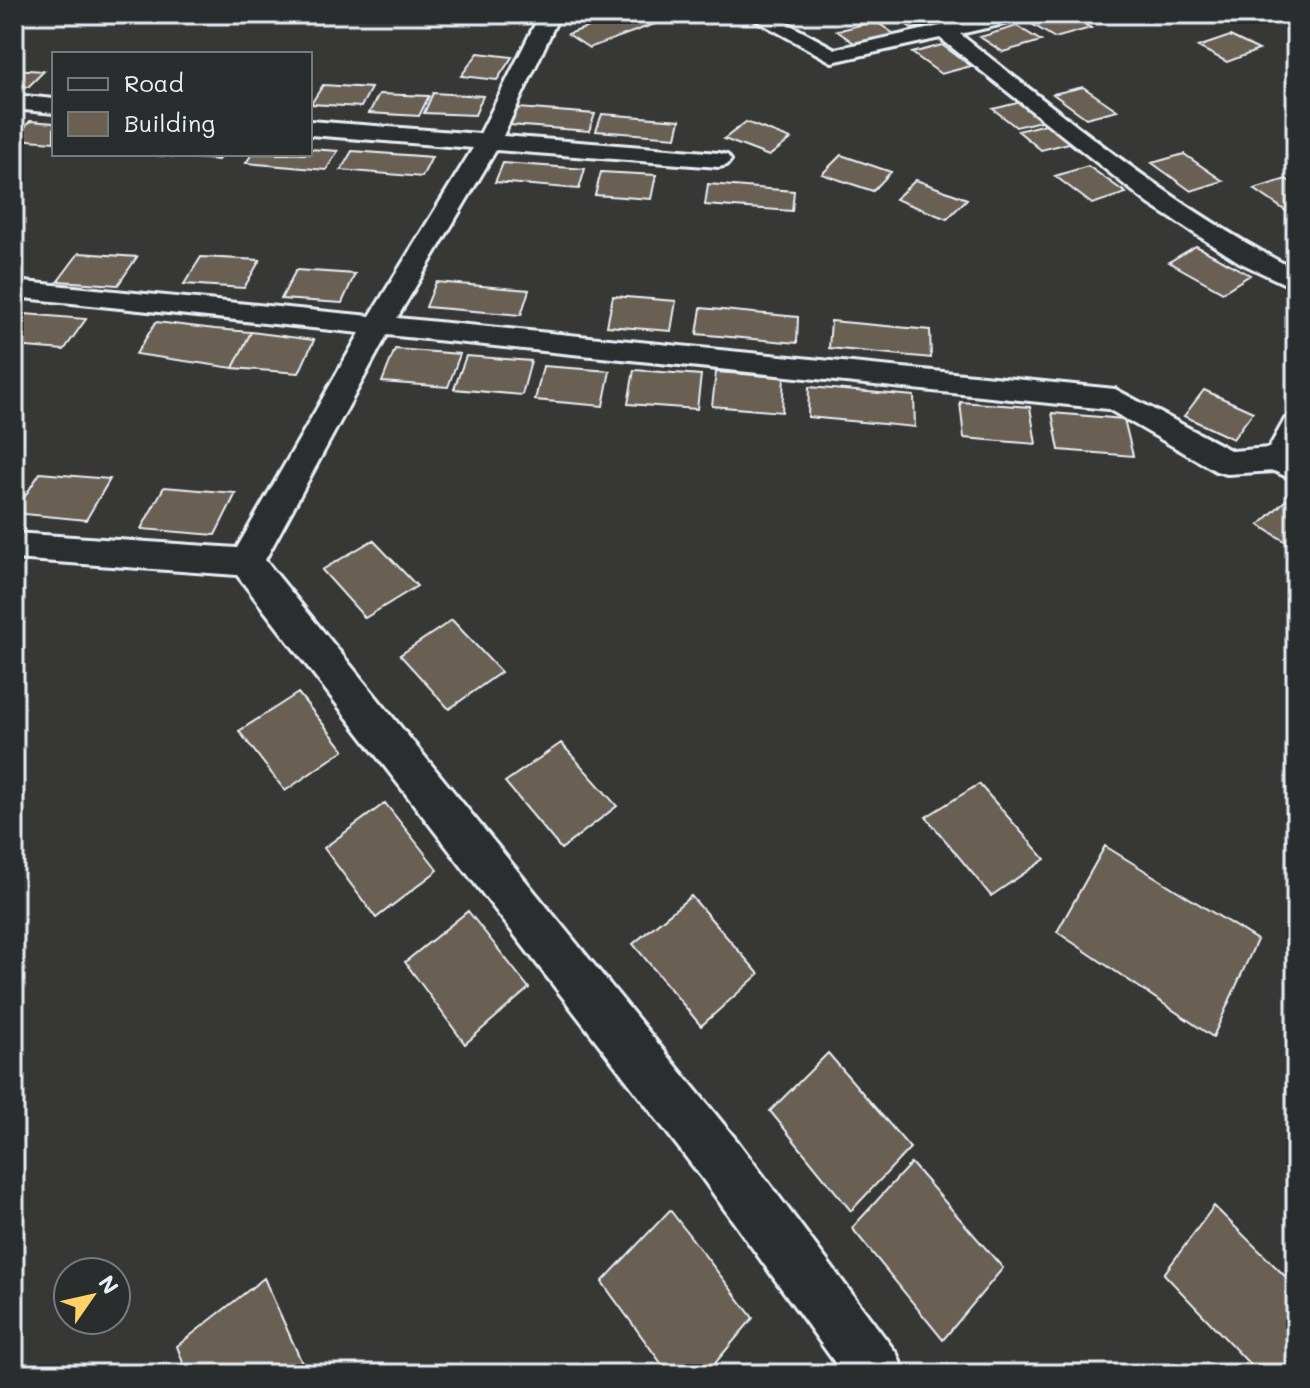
<svg xmlns="http://www.w3.org/2000/svg" width="1310" height="1388" font-family="Mali,sans-serif">
	<style>
		.building { fill: #6b5f52; stroke: #e8f1f8; stroke-width: 2 }
		.lines { fill: none; stroke-linecap: round; stroke-linejoin: round }
		.street-casing { stroke: #e8f1f8; stroke-width: 6 }
		.street { fill: #2a2d2e; fill-rule: evenodd }
	</style>
	<rect width="100%" height="100%" fill="#373735"/>
	<filter id="ink" filterUnits="userSpaceOnUse"><feTurbulence type="fractalNoise" baseFrequency=".0125" numOctaves="2"/><feDisplacementMap in="SourceGraphic" scale="16" xChannelSelector="R" yChannelSelector="G"/><feConvolveMatrix kernelMatrix="1 2 1 2 8 2 1 2 1" color-interpolation-filters="sRGB"/></filter>
	<g filter="url(#ink)">
		<path class="building" d="M625 14H646L660 22 589 48 568 34Z
			M942 14 950 19 913 29 892 15Z
			M1067 14 1091 28 1055 38 1032 24Z
			M875 21 896 35 857 45 837 31Z
			M1017 26 1041 41 1003 52 980 37Z
			M1230 36 1259 50 1227 62 1198 47Z
			M942 45 971 66 941 74 912 53Z
			M478 53 512 57 497 80 461 76Z
			M14 69 44 71 28 87 14 86Z
			M323 85 371 88 361 107 311 104Z
			M1083 87 1117 110 1086 118 1053 94Z
			M433 93 483 96 475 115 424 113Z
			M379 94 429 96 419 116 369 113Z
			M1021 102 1045 120 1016 127 993 109Z
			M518 108 595 114 589 131 510 125Z
			M602 114 680 120 676 137 596 131Z
			M30 121 54 123V142L14 139Z
			M746 122 791 139 769 156 724 139Z
			M1049 123 1073 142 1041 150 1018 131Z
			M310 149 338 151 326 170 246 163 252 154H310Z
			M352 151 432 157 422 177 341 170Z
			M139 154H223L218 160Z
			M1184 154 1223 181 1191 191 1152 163Z
			M841 155 891 172 873 191 822 174Z
			M503 163 585 169 579 189 495 182Z
			M1088 166 1126 193 1092 204 1055 176Z
			M601 172 656 175 651 199 595 195Z
			M1286 179 1296 186V218L1254 189Z
			M916 180 967 199 947 219 895 199Z
			M708 184 794 191 792 211 705 205Z
			M1196 246 1250 275 1223 292 1169 262Z
			M79 253 137 257 118 285 58 281Z
			M201 257 260 260 244 288 184 284Z
			M296 270 355 274 342 303 281 299Z
			M436 282 529 290 521 315 426 307Z
			M613 296 676 301 671 331 607 326Z
			M701 308 798 317 797 343 697 334Z
			M25 314 86 319 64 350 14 346V328Z
			M831 321 930 330 931 358 829 348Z
			M156 322 215 329 251 332 233 368 136 354Z
			M251 332 314 340 299 373 233 368Z
			M395 349 460 354 448 387 382 382Z
			M466 356 531 361 522 395 454 389Z
			M543 366 610 371 603 406 535 400Z
			M634 370 701 375 697 409 628 404Z
			M716 372 784 377 782 412 712 406Z
			M809 387 914 396 915 427 808 417Z
			M1204 390 1253 412 1233 439 1184 416Z
			M960 402 1030 407 1036 444 964 438Z
			M1052 413 1124 419 1133 456 1059 450Z
			M40 473 110 479 86 520 14 513Z
			M164 487 236 493 215 535 141 529Z
			M1288 498 1296 502V548L1259 525Z
			M373 540 417 586 365 618 322 570Z
			M452 620 501 672 449 709 400 655Z
			M298 693 344 750 285 791 239 731Z
			M561 743 617 806 561 849 505 782Z
			M979 784 1045 859 991 896 926 817Z
			M385 803 438 870 376 918 324 848Z
			M1105 846 1257 940 1213 1037 1057 932Z
			M691 896 759 974 701 1026 633 944Z
			M468 911 529 988 465 1044 405 962Z
			M828 1053 910 1148 851 1211 770 1111Z
			M911 1163 1003 1268 943 1340 852 1228Z
			M1214 1206 1296 1287V1363L1289 1374H1259L1164 1274Z
			M670 1210 753 1318 706 1374H669L602 1282Z
			M264 1278 307 1374H187L177 1346Z"/>
		<g class="lines">
			<defs>
				<path id="street" d="M540 14H560L503 136 719 153 727 155 731 160 727 165 719 167 496 150 397 318 1115 389 1232 451 1269 448 1285 419 1296 416V481L1274 471 1227 474 1216 471 1108 409 387 335 265 560 738 1142 897 1354 905 1374H843L702 1178 237 575 14 559V533L237 548 360 333 14 297V281L370 316 473 148 310 135V121L480 134Z
					M745 14H770L835 49 995 14H1033L1030 18 960 34C1068 119 1173 207 1296 270V289L1239 262 1149 204 940 38 832 62Z
					M14 95 54 99V113L14 109Z"/>
			</defs>
			<use href="#street" class="street-casing"/>
			<use href="#street" class="street"/>
		</g>
	</g>
	<rect width="1310" height="1388" fill="none" stroke="#2a2d2e" stroke-width="48"/>
	<rect x="24" y="24" width="1262" height="1340" fill="none" stroke="#e8f1f8" stroke-width="3" filter="url(#ink)"/>
	<rect x="52" y="52" width="260" height="104" fill="#2a2d2e" stroke="#767b7f" stroke-width="2"/>
	<rect x="68" y="78" width="40" height="12" fill="#2a2d2e" stroke="#767b7f" stroke-width="2"/>
	<text x="124" y="92" font-size="24" fill="#e8f1f8">Road</text>
	<rect x="68" y="112" width="40" height="24" fill="#6b5f52" stroke="#767b7f" stroke-width="2"/>
	<text x="124" y="132" font-size="24" fill="#e8f1f8">Building</text>
	<g transform="translate(92 1296) rotate(56)"><circle r="38" fill="#2a2d2e" stroke="#767b7f" stroke-width="2"/>
	<path d="M0-6L14 30L0 20L-14 30Z" fill="#ffd166"/>
	<text y="-12" font-size="22" font-weight="bold" text-anchor="middle" fill="#e8f1f8">N</text>
	</g>
</svg>
